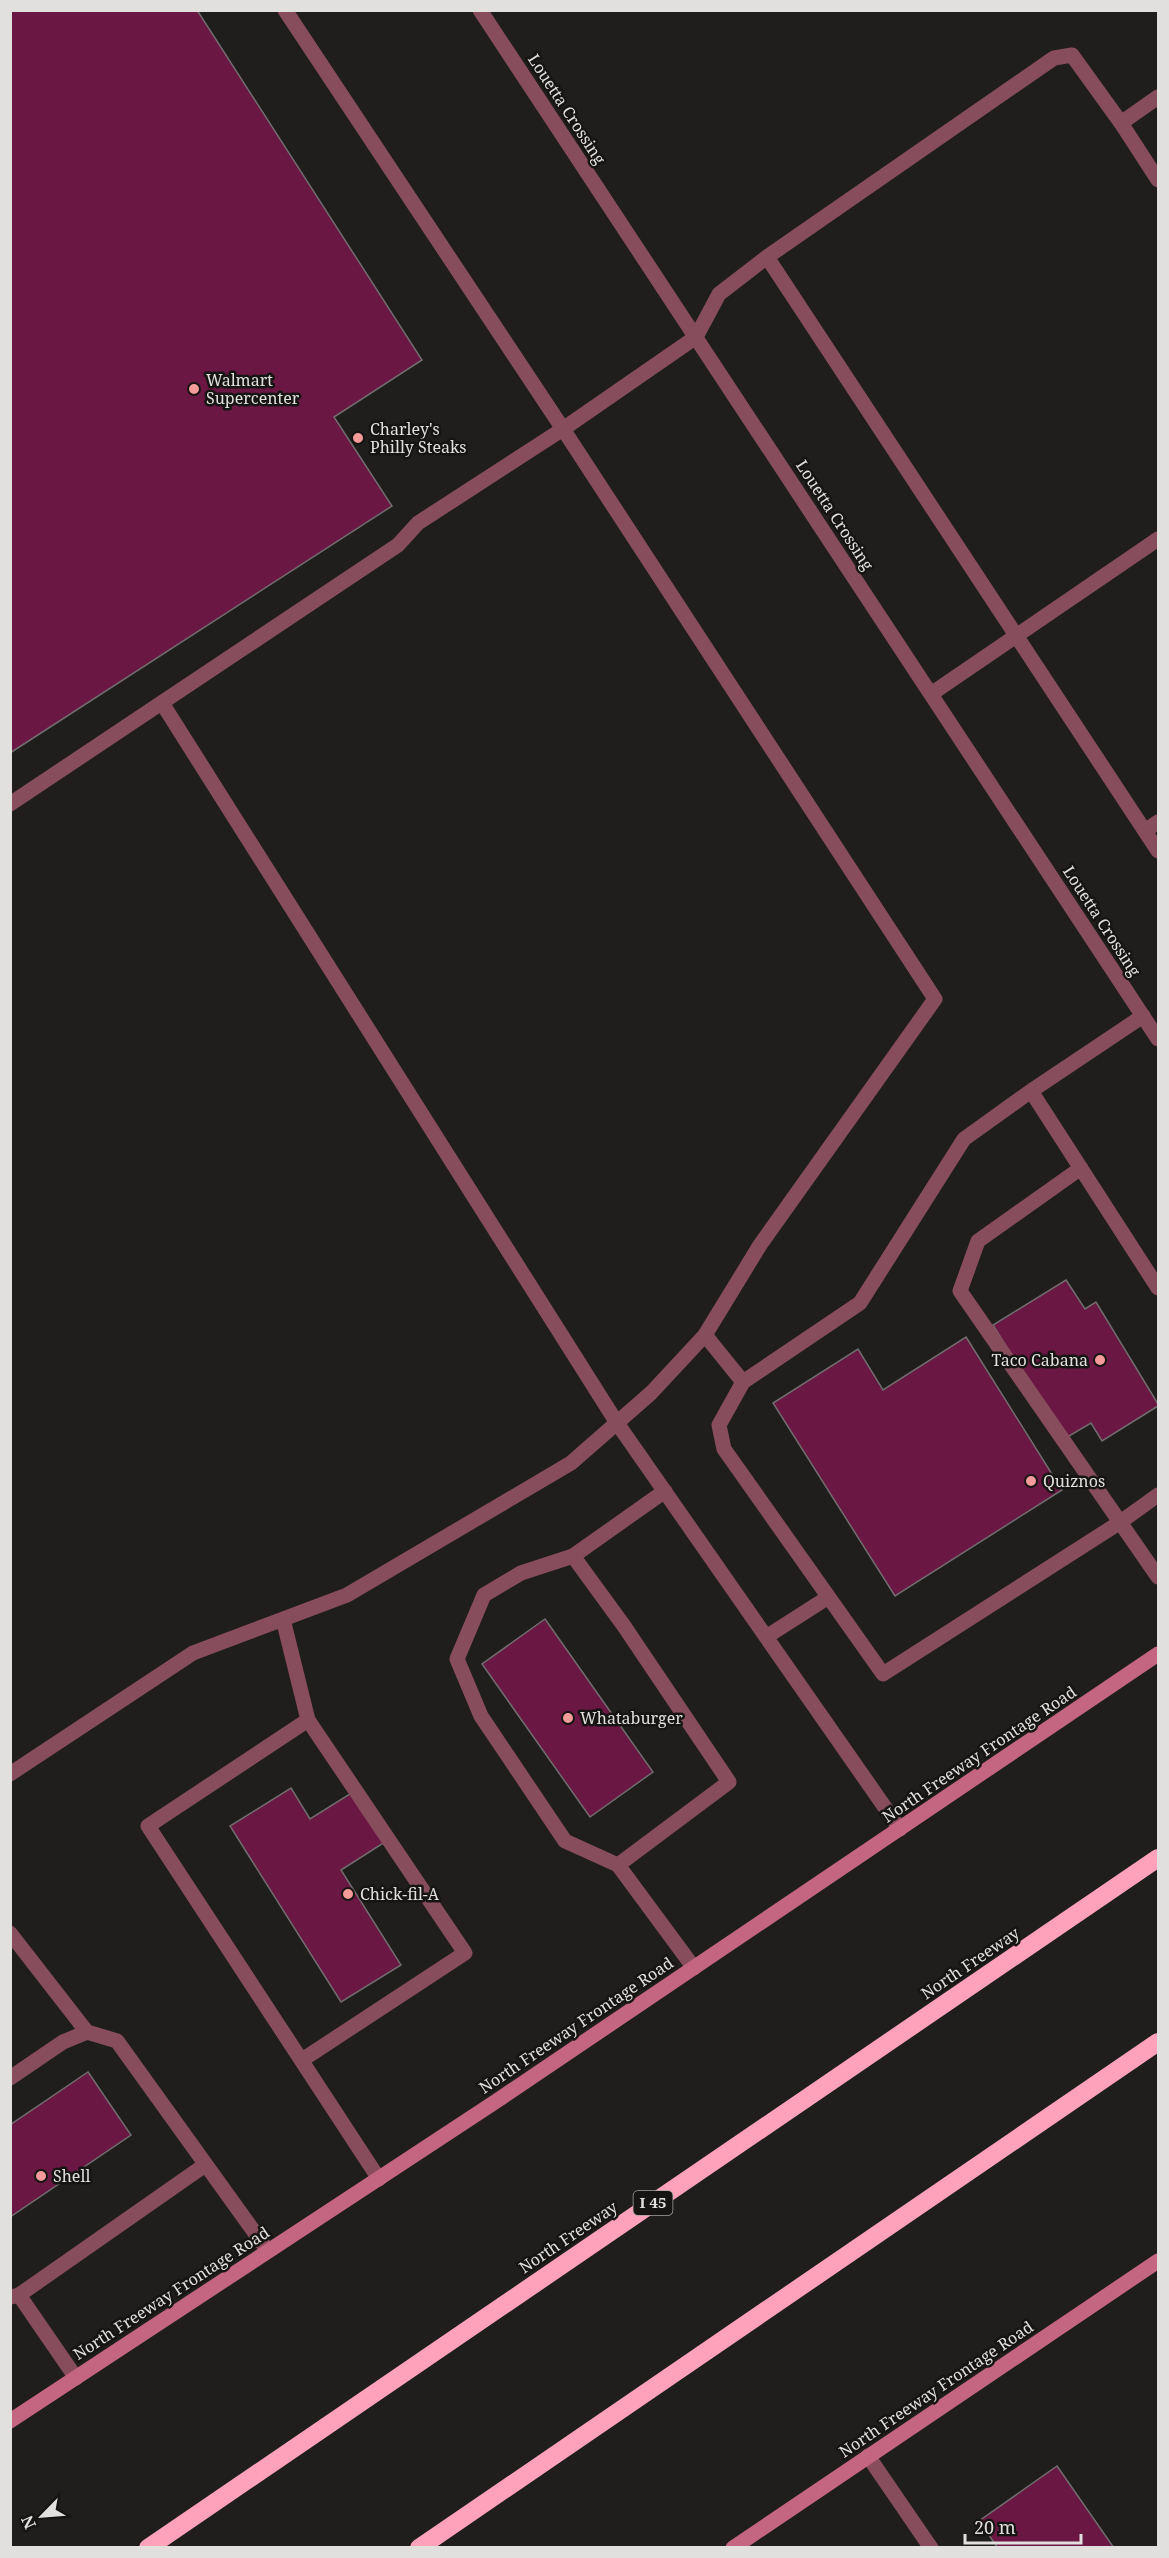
<svg xmlns="http://www.w3.org/2000/svg" width="1169" height="2558" font-family="'Noto Serif',serif">
	<style>
		.building { fill: #6a1743; stroke: #706d6e; stroke-width: 1.5 }
		.lines { fill: none; stroke-linecap: round; stroke-linejoin: round }
		.service { stroke: #884d5d; stroke-width: 15 }
		.minor { stroke: #884d5d; stroke-width: 15 }
		.secondary { stroke: #c46581; stroke-width: 15 }
		.motorway { stroke: #fda2ba; stroke-width: 18 }
		.poi-dot { fill: #f59b9a; stroke: #161513; stroke-width: 2 }
		.labels { text-anchor: middle; stroke-width: 5; stroke-linejoin: round; paint-order: stroke }
		.shield { fill: #161513; stroke: #a4a3a1; stroke-width: 1.5 }
		.shield-label { font-size: 15px; font-weight: bold; fill: #e1e0de }
		.street-label { font-size: 16px; fill: #e1e0de; stroke: #161513 }
		.poi-label { font-size: 16px; fill: #e1e0de; stroke: #161513; text-anchor: start }
	</style>
	<rect width="100%" height="100%" fill="#1f1e1c"/>
	<path class="building" d="M10 10H197L422 360 334 417 392 506 10 753Z
		M1066 1280 1085 1309 1096 1302 1158 1404V1406L1102 1441 1091 1423 1064 1439 993 1325Z
		M966 1337 1062 1490 895 1596 773 1403 858 1349 883 1390Z
		M545 1619 653 1772 590 1817 482 1664Z
		M291 1788 310 1819 353 1792 385 1842 341 1870 401 1965 341 2002 230 1826Z
		M88 2072 131 2135 10 2217V2125Z
		M1057 2466 1114 2548H998L979 2521Z"/>
	<g class="lines">
		<path class="service" d="M1158 97 1121 123 1158 180
			M1121 123 1072 55 1054 58 767 257 1158 851
			M931 694 1158 539
			M162 703 617 1423 900 1829
			M10 804 398 545 418 523 563 429 285 10
			M1145 831 1158 822
			M1031 1091 1143 1016
			M1081 1168 978 1241 960 1291 1158 1577
			M1158 1288 1031 1091 964 1139 860 1303 743 1382 719 1425 724 1449 883 1674 1119 1523 1158 1495
			M705 1335 743 1382
			M573 1556 665 1491
			M283 1619 308 1720
			M766 1637 827 1598
			M10 1774 193 1653 347 1595 571 1463 651 1393 705 1335 760 1245 935 999 563 429 696 337 719 294 767 257
			M618 1865 729 1782 624 1626 573 1556 521 1573 484 1595 457 1659 481 1716 565 1841 618 1865 694 1968
			M10 1933 87 2032
			M302 2060 465 1953 308 1720 148 1826 379 2179
			M10 2078 63 2042 87 2032 117 2041 268 2251
			M19 2295 205 2165
			M11 2297 19 2295 76 2378
			M868 2456 931 2548"/>
		<path class="minor" d="M480 10 1158 1039"/>
		<path class="secondary" d="M10 2421 495 2102 1158 1654
			M733 2548 1158 2261"/>
		<path class="motorway" d="M148 2548 1158 1858
			M419 2548 1158 2042"/>
	</g>
	<g class="poi-dot">
		<circle cx="194" cy="389" r="6"/>
		<circle cx="358" cy="438" r="6"/>
		<circle cx="1100" cy="1360" r="6"/>
		<circle cx="1031" cy="1481" r="6"/>
		<circle cx="568" cy="1718" r="6"/>
		<circle cx="348" cy="1894" r="6"/>
		<circle cx="41" cy="2176" r="6"/>
	</g>
	<g class="labels">
		<rect class="shield" x="633.5" y="2191" width="39" height="24" rx="4.5"/>
		<g class="shield-label">
			<text x="653" y="2208">I 45</text>
		</g>
		<g class="street-label">
			<text transform="translate(567 109) rotate(57)" y="6">Louetta Crossing</text>
			<text transform="translate(835 515) rotate(57)" y="6">Louetta Crossing</text>
			<text transform="translate(1102 921) rotate(57)" y="6">Louetta Crossing</text>
			<text transform="translate(979 1754) rotate(-34)" y="6">North Freeway Frontage Road</text>
			<text transform="translate(970 1963) rotate(-34)" y="6">North Freeway</text>
			<text transform="translate(576 2025) rotate(-34)" y="6">North Freeway Frontage Road</text>
			<text transform="translate(568 2237) rotate(-34)" y="6">North Freeway</text>
			<text transform="translate(171 2293) rotate(-33)" y="6">North Freeway Frontage Road</text>
			<text transform="translate(936 2389) rotate(-34)" y="6">North Freeway Frontage Road</text>
		</g>
		<g class="poi-label">
			<text x="206" y="386">Walmart<tspan x="206" dy="18">Supercenter</tspan></text>
			<text x="370" y="435">Charley's<tspan x="370" dy="18">Philly Steaks</tspan></text>
			<text x="1088" y="1366" text-anchor="end">Taco Cabana</text>
			<text x="1043" y="1487">Quiznos</text>
			<text x="580" y="1724">Whataburger</text>
			<text x="360" y="1900">Chick-fil-A</text>
			<text x="53" y="2182">Shell</text>
		</g>
	</g>
	<rect width="1169" height="2558" fill="none" stroke="#e1e0de" stroke-width="24"/>
	<g transform="translate(42 2516) rotate(245)" stroke="#161513" stroke-width="4.5" paint-order="stroke">
	<path d="M0-4.5L10 22L0 15L-10 22Z" fill="#e1e0de"/>
	<text y="-9" font-size="16" font-weight="bold" text-anchor="middle" fill="#e1e0de">N</text>
	</g>
	<path d="M965 2534v9h116v-9" fill="none" stroke="#e1e0de" stroke-width="3"/>
	<text x="974" y="2534" font-size="18" fill="#e1e0de" stroke="#161513" stroke-width="4.5" paint-order="stroke">20 m</text>
</svg>
